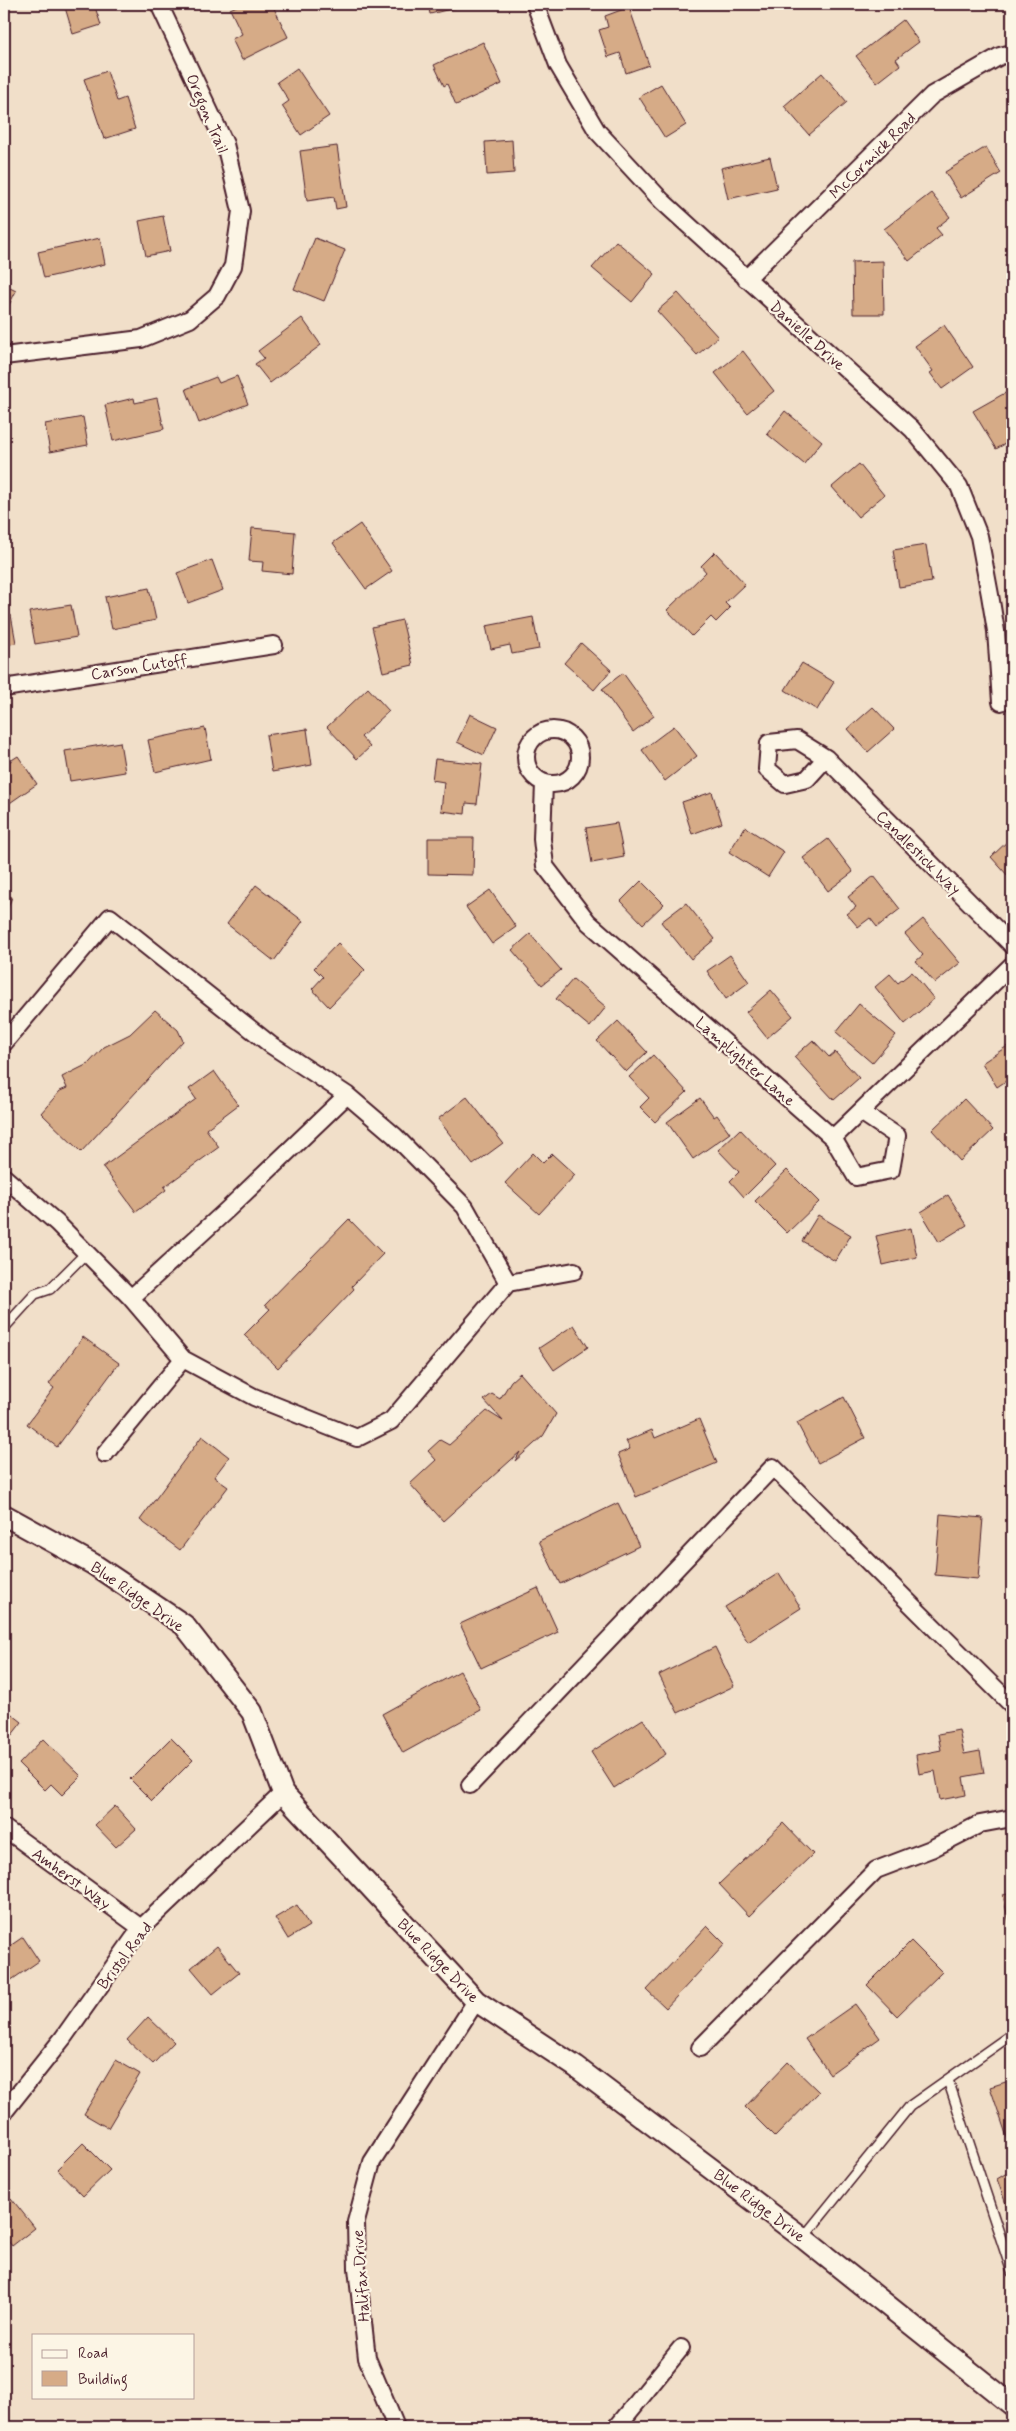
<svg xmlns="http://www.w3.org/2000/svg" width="1016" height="2431" font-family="Mynerve,sans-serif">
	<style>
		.building { fill: #d6ab87; stroke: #4a1f2b }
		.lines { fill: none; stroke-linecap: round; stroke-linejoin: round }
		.service-casing { stroke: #4a1f2b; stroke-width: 12 }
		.minor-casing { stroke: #4a1f2b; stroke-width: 20 }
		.tertiary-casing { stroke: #4a1f2b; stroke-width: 24 }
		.service { stroke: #fcf5e5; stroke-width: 9 }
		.minor { stroke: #fcf5e5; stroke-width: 16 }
		.tertiary { stroke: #fcf5e5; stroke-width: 20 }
		.labels { text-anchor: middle; stroke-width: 4.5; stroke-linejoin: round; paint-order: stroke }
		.street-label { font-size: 16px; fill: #4a1f2b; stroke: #fcf5e5 }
	</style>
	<rect width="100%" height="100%" fill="#f1dfc9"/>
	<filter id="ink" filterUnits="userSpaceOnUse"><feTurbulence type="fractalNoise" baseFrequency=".02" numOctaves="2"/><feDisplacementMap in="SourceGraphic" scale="10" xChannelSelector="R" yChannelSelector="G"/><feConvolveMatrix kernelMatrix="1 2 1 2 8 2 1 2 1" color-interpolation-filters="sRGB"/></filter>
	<g filter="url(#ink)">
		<path class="building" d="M64 4H94L101 25 73 34Z
			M241 4H272L288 37 242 60 232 39 242 34 230 9Z
			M428 4H462L463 6 430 14Z
			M629 7 649 65 626 73 620 53 608 57 599 30 608 27 605 16Z
			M903 20 919 42 896 59 900 65 877 83 856 56Z
			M483 42 502 84 456 105 447 84 444 86 434 65Z
			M297 68 329 116 301 135 282 106 289 101 277 82Z
			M107 71 117 101 125 98 135 129 104 139 84 79Z
			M822 73 847 102 809 135 784 106Z
			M661 84 686 125 665 138 639 97Z
			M512 140 514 173 487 175 485 142Z
			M337 146 346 207 336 209 334 197 307 201 300 151Z
			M986 147 1001 173 961 198 945 172Z
			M770 157 777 188 728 199 721 168Z
			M931 193 950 217 936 228 942 235 909 261 884 229Z
			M163 216 170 251 146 256 139 221Z
			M100 238 105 264 44 278 38 252Z
			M315 238 345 250 324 301 294 289Z
			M616 241 655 274 632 302 592 268Z
			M883 261 884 314H853L852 262Z
			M4 285 16 291 4 315Z
			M678 293 718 337 697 355 657 311Z
			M302 318 321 345 270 383 255 364 264 358 258 351Z
			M944 325 973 367 942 389 930 373 933 371 915 346Z
			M743 351 774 391 747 413 715 373Z
			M237 376 248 404 199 423 186 389 216 377 219 383Z
			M1005 393 1012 405V440L996 449 973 411Z
			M134 398 135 403 157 398 164 429 113 441 105 405Z
			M785 411 822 441 804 464 767 434Z
			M83 417 88 445 50 452 45 424Z
			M859 464 884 495 858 517 832 487Z
			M360 524 392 571 366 589 333 543Z
			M252 528 295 532 292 574 262 571 263 562 249 561Z
			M926 545 932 582 899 587 893 550Z
			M715 552 745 584 725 603 730 608 716 622 711 617 692 636 667 610 706 572 701 566Z
			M212 560 223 590 188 603 177 573Z
			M149 588 156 620 112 629 105 597Z
			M71 605 77 637 35 644 29 612Z
			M11 615 16 643 4 645V616Z
			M533 617 539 649 512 654 510 645 491 649 486 626Z
			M402 620 413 665 383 672 372 627Z
			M581 643 611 670 594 690 564 663Z
			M802 663 834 682 817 710 785 690Z
			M623 673 654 716 633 732 602 689Z
			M368 688 389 711 361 737 370 747 357 759 327 727Z
			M873 707 894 729 868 752 848 729Z
			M470 714 497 727 484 755 457 742Z
			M674 726 697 756 665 781 642 750Z
			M205 728 211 759 155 772 148 740Z
			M307 729 312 765 272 772 266 735Z
			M120 742 125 772 70 781 65 751Z
			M18 756 37 784 4 807V765Z
			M435 759 482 764 477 804 466 803 465 814 441 811 444 782 432 780Z
			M712 792 722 823 692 834 682 802Z
			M617 823 624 857 592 863 586 828Z
			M745 827 784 852 768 877 729 852Z
			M1012 837V874L1009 877 991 857Z
			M428 838H474L473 875 428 874Z
			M828 839 853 872 828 891 803 858Z
			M874 876 900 909 877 927 870 918 858 927 847 914 856 907 848 897Z
			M641 881 664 904 643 924 621 901Z
			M256 885 303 921 274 961 227 924Z
			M490 890 516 927 492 944 466 907Z
			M4 894 12 897 7 910 4 908Z
			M686 903 715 939 691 959 661 922Z
			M923 919 960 963 935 983 916 961 923 955 905 934Z
			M530 934 561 970 542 985 512 950Z
			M338 943 365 970 329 1007 312 989 323 977 314 968Z
			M730 955 749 982 726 999 707 971Z
			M912 972 934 999 905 1024 875 987 890 974 898 983Z
			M573 979 606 1007 590 1027 556 999Z
			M771 990 793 1016 767 1038 746 1012Z
			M859 1004 896 1035 872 1063 836 1032Z
			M155 1010 178 1030 183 1041 81 1152 41 1113 60 1091 67 1088 62 1077 88 1064 104 1047 130 1034Z
			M618 1021 647 1052 626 1072 597 1041Z
			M813 1040 829 1057 835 1052 859 1078 834 1100 794 1057Z
			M1012 1043V1077L997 1087 982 1063Z
			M653 1055 687 1092 655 1122 640 1107 649 1098 629 1077Z
			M214 1071 238 1105 206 1129 219 1147 164 1187 166 1190 136 1212 103 1167 196 1099 189 1089Z
			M467 1097 503 1143 473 1165 438 1119Z
			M700 1098 714 1117 717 1115 730 1133 693 1159 667 1122Z
			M964 1099 993 1130 960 1161 932 1130Z
			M740 1129 775 1166 744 1197 730 1181 739 1172 718 1150Z
			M533 1153 543 1163 552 1154 575 1175 539 1214 505 1183Z
			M787 1170 819 1202 787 1233 755 1201Z
			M948 1195 967 1225 939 1242 921 1212Z
			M818 1215 851 1235 835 1261 802 1241Z
			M349 1219 383 1254 352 1286 354 1289 278 1368 244 1335 270 1309 265 1305Z
			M911 1228 917 1257 883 1265 876 1236Z
			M574 1325 588 1347 554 1370 539 1348Z
			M83 1337 119 1363 57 1447 27 1424 54 1388 49 1384Z
			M520 1373 556 1414 543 1436 515 1461 520 1452 443 1521 410 1484 436 1460 428 1451 440 1440 449 1445 487 1411 503 1421 484 1400 492 1394 500 1399 511 1381Z
			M844 1397 865 1438 818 1463 797 1423Z
			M699 1419 717 1463 636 1497 618 1454 630 1449 626 1441 652 1430 655 1438Z
			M202 1436 229 1457 214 1477 228 1487 180 1550 140 1520Z
			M618 1503 639 1546 560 1584 539 1541Z
			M940 1514 983 1518 978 1579 935 1575Z
			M779 1573 801 1608 748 1642 725 1607Z
			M538 1588 558 1632 481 1668 460 1624Z
			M715 1647 734 1686 678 1713 659 1675Z
			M460 1671 481 1710 403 1753 382 1714Z
			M4 1708 22 1722 4 1745Z
			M643 1719 666 1754 614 1788 591 1752Z
			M959 1730 964 1754 980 1751 984 1773 963 1777 966 1795 940 1800 935 1771 919 1774 916 1755 941 1750 938 1734Z
			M171 1738 193 1760 152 1801 130 1779Z
			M43 1739 81 1776 62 1795 51 1784 45 1790 19 1764Z
			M115 1806 136 1829 116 1847 95 1825Z
			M783 1823 813 1854 749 1916 719 1884Z
			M1012 1893V1937L1003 1895Z
			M297 1905 309 1926 288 1939 275 1918Z
			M707 1926 725 1944 666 2008 647 1990Z
			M23 1937 39 1961 7 1983 4 1979V1950Z
			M911 1941 942 1972 897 2016 867 1985Z
			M217 1946 239 1973 213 1994 191 1968Z
			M855 2004 880 2038 830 2074 805 2039Z
			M148 2017 174 2042 153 2064 127 2040Z
			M116 2060 140 2074 108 2128 84 2114Z
			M788 2062 819 2092 775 2137 745 2107Z
			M1012 2080V2152L990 2087Z
			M83 2143 110 2170 83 2196 57 2169Z
			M1012 2170V2221L997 2179Z
			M11 2198 35 2228 12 2246 4 2236V2204Z"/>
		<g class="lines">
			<defs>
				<path id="service" d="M4 1328 35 1294 50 1289 86 1253
					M948 2080 1012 2272
					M803 2238 910 2106 1012 2034"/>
				<path id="minor" d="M535 4 558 65 597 131 662 201 912 429 959 486 979 536 990 595 996 631 1001 702
					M746 279 932 95 1000 56 1012 53
					M4 356 141 339 190 319 217 296 233 266 241 211 225 144 159 4
					M4 688 274 645
					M526 757a27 27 0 1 1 54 0a27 27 0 1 1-54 0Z
					M826 758 807 779 785 784 767 769 769 743 797 740 826 758 1012 945
					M544 783 542 839 545 866 588 922 833 1138 856 1177 891 1170 897 1136 861 1112
					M4 1043 110 917 271 1045 347 1095 395 1136 465 1207 508 1283
					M833 1138 1012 965
					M4 1177 57 1223 131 1298 183 1359 254 1397 357 1438 391 1421 508 1283 574 1271
					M131 1298 228 1209 347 1095
					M105 1454 183 1359
					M470 1785 773 1467 1012 1705
					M4 1828 141 1928
					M700 2048 876 1870 931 1849 980 1824 1012 1818
					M4 2112 63 2038 141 1928 283 1793
					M396 2427 367 2358 357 2268 356 2222 372 2162 476 2001
					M617 2427 681 2348"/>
				<path id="tertiary" d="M4 1515 93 1564 184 1625 252 1712 283 1793 476 2001 576 2067 803 2238 1012 2405"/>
			</defs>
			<use href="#service" class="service-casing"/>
			<use href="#minor" class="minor-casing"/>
			<use href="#tertiary" class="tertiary-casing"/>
			<use href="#service" class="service"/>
			<use href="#minor" class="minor"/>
			<use href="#tertiary" class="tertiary"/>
		</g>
	</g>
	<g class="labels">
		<g class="street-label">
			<text transform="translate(208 113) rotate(67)" y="6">Oregon Trail</text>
			<text transform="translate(872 155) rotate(-45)" y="6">McCormick Road</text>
			<text transform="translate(808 335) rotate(42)" y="6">Danielle Drive</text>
			<text transform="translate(139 666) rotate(-9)" y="6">Carson Cutoff</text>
			<text transform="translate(919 852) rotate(45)" y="6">Candlestick Way</text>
			<text transform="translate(746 1061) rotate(41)" y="6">Lamplighter Lane</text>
			<text transform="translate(138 1596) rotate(35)" y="6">Blue Ridge Drive</text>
			<text transform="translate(72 1878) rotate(36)" y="6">Amherst Way</text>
			<text transform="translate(124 1955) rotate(-53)" y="6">Bristol Road</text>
			<text transform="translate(439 1960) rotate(46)" y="6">Blue Ridge Drive</text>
			<text transform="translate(760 2205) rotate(37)" y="6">Blue Ridge Drive</text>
			<text transform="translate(360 2276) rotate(-94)" y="6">Halifax Drive</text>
		</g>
	</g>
	<rect width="1016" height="2431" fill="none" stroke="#fcf5e5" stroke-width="20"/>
	<rect x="10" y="10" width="996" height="2411" fill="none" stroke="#4a1f2b" stroke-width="2" filter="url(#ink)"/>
	<rect x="32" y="2334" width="162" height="65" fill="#fcf5e5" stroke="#b59f9b"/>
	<rect x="42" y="2350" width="25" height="8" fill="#fcf5e5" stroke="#b59f9b"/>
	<text x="78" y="2358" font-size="15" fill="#4a1f2b">Road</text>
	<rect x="42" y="2371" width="25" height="15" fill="#d6ab87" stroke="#b59f9b"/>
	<text x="78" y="2384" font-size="15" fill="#4a1f2b">Building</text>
</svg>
